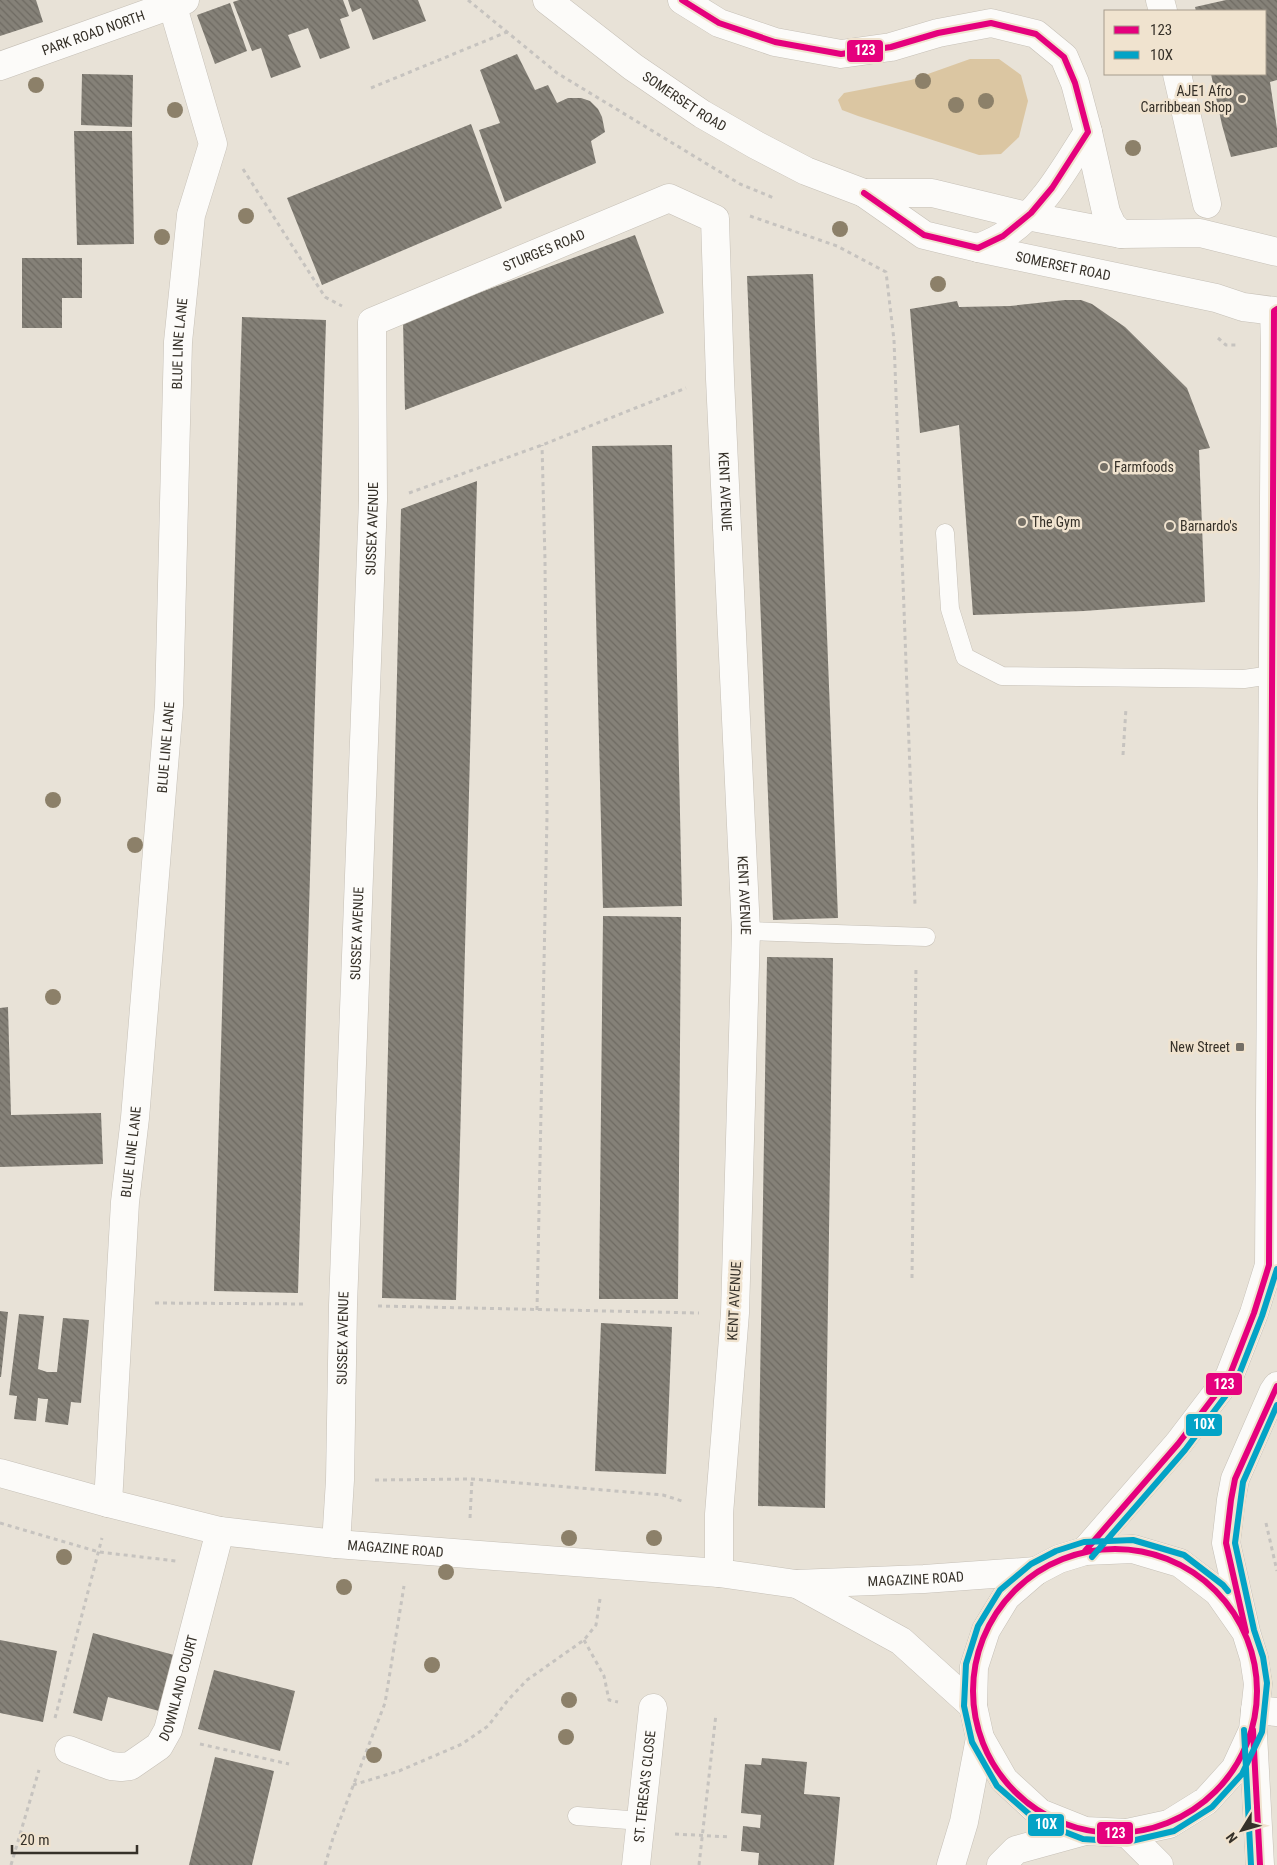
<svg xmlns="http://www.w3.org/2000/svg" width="1277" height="1865" font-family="'Roboto Condensed',sans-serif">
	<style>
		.green { fill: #dbc6a2 }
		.building { fill: url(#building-back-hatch) }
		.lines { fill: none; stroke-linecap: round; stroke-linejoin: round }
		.lane-casing { stroke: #c6c0b7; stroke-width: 19 }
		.street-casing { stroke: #c6c0b7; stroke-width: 29 }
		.secondary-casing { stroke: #c6c0b7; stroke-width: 29 }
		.primary-casing { stroke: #c6c0b7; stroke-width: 29 }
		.path { stroke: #c6c3bf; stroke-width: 3; stroke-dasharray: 4 4; stroke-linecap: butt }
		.lane { stroke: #fcfbf9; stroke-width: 18 }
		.street { stroke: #fcfbf9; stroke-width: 28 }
		.secondary { stroke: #fcfbf9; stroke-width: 28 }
		.primary { stroke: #fcfbf9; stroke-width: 28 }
		.bus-1-casing { stroke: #f0e3cf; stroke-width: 10 }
		.bus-2-casing { stroke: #f0e3cf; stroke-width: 10 }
		.bus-1 { stroke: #e5007d; stroke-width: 6 }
		.bus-2 { stroke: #03a3c6; stroke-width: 6 }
		.tree { fill: #8c8069 }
		.poi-dot { fill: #746f66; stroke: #f0e3cf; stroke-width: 2 }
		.labels { text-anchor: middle; stroke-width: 5; stroke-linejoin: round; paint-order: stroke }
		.street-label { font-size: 14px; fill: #363129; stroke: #f0e3cf }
		.poi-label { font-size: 14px; fill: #363129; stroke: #f0e3cf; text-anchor: start }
		.line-badge { stroke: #f0e3cf; stroke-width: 2 }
		.badge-label { font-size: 14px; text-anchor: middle; font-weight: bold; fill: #fff }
	</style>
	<defs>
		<pattern id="building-back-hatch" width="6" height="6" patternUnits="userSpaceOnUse" patternTransform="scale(1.25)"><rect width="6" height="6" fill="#858178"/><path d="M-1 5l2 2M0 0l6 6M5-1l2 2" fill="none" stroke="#6e6a62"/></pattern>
	</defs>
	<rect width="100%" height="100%" fill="#e8e2d7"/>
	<path class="green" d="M970 59H999L1021 75 1028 101 1019 137 1001 154 979 155 858 116 842 110 838 100 844 93 911 80Z"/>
	<path class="building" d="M0 0H36L43 22 0 36Z
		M239 0H343L349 16 340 19 350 48 320 59 308 28 288 35 301 67 271 78 261 48 252 51 233 2Z
		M348 0H418L426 21 373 40 361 8 352 12Z
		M1226 0H1277V80L1270 82 1277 129V147L1231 157 1222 125 1211 74H1266V11H1196L1195 7Z
		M230 3 247 51 215 64 197 15Z
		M517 54 535 90 548 85 557 103 568 98H581L590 101 598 109 602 117 605 132 591 141 596 163 505 202 479 130 500 123 480 70Z
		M82 74 133 75 132 127 81 125Z
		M471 124 502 208 322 285 287 198Z
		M74 131H132L134 244 77 245Z
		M635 235 664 313 405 410 403 321Z
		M22 258H82V298H62V328H22Z
		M813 274 838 918 773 920 747 276Z
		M1065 300H1081L1092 304 1125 327 1187 388 1210 448 1199 450 1205 602 1084 611 973 615 959 425 920 433 910 309 957 301 959 307 1010 306Z
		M242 317 326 320 298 1293 214 1291Z
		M672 445 682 906 603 908 592 446Z
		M477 481 456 1300 382 1298 401 509Z
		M603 916 681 917 678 1299H599Z
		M767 957 833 958 825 1508 758 1506Z
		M8 1007 11 1115 101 1113 103 1164 0 1167V1008Z
		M0 1311 8 1312 1 1377H0Z
		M19 1314 44 1316 38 1369 47 1372H57L63 1318 89 1320 81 1403 71 1402 68 1425 45 1422 48 1399H44L38 1398 36 1421 14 1419 17 1396 9 1395Z
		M601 1323 672 1327 666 1474 595 1471Z
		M93 1633 174 1655 159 1711 108 1697 102 1721 73 1713Z
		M0 1640 57 1651 43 1722 0 1713Z
		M214 1670 295 1691 280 1751 198 1729Z
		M215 1757 274 1771 252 1865H189Z
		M762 1758 807 1762 804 1794 840 1797 834 1865H758L759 1853 741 1851 743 1826 760 1828 761 1815 741 1813 745 1764 761 1765Z"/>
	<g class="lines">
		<defs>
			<path id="lane" d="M945 533 950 609 965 657 1002 676 1244 679 1272 675
				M746 931 926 937
				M577 1816 641 1821"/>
			<g id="street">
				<path d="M682 0 719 23 775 42 841 54 891 47 938 33 991 23 1036 34 1064 57 1075 83 1088 132 1106 212 1112 225 1121 234"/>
				<path d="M1160 0 1163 11"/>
				<path id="s1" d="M0 66 185 0"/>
				<path d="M1177 74 1207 204"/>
				<path d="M978 248C988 244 998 240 1006 234 1042 210 1065 168 1088 132"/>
				<path id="s2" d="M108 1503 125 1202 135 1118 169 705 178 342 191 215 213 144 171 0"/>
				<path id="s3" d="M336 1544 340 1480 343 1305 373 500 372 322 669 198 715 219 720 379 746 931 735 1313 719 1514V1573"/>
				<path d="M1255 1710 1277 1712"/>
				<path id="s4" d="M69 1750 111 1766 121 1767 130 1766 159 1746 168 1730 220 1531"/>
				<path id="s5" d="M636 1865 653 1708"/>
				<path d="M951 1865 964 1822 980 1738"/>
				<path d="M1001 1865 1016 1850 1085 1831"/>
			</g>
			<g id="secondary">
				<path id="s6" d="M0 1473 108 1503 220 1531 336 1544 719 1573 796 1584 924 1579 1036 1571"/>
				<path d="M797 1584 901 1641 973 1706"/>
			</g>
			<g id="primary">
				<path id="s7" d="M547 0 633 67 702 114 756 145 806 171 864 193 924 235 978 248 1216 298 1243 307 1274 311 1275 346 1269 1265 1254 1313 1229 1377 1178 1444 1085 1551"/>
				<path d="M864 193H932L1027 216 1121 234 1200 233 1277 252"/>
				<path d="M1246 1632 1218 1592 1180 1563 1133 1549 1085 1551 1059 1559 1036 1571 1006 1597 986 1630 974 1667 973 1706 980 1738 1004 1780 1040 1813 1085 1831 1127 1833 1169 1824 1206 1801 1235 1769 1253 1730 1258 1684 1254 1658 1246 1632 1226 1543 1231 1500 1235 1479 1273 1392 1277 1386"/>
				<path d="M1253 1734 1260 1865"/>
				<path d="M1127 1833 1159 1865"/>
			</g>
		</defs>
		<use href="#lane" class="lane-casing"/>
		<use href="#street" class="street-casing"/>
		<use href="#secondary" class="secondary-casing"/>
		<use href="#primary" class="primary-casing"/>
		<path class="path" d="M468 0 557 73 740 184 774 198
			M371 88 507 32
			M243 169 325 297 342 306
			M750 216 837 246 886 272 894 340 915 905
			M1218 338 1226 345H1239
			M409 493 542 445 686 388
			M1123 755 1126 708
			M912 1278 916 966
			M155 1303 307 1304
			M378 1306 699 1313
			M537 1310 547 816 545 560 542 445
			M375 1480 472 1479 663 1495 685 1502
			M470 1518 472 1479
			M0 1523 99 1552 176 1561
			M1266 1523 1277 1571
			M584 1640 604 1676 609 1700 618 1702
			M55 1718 102 1538
			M200 1744 289 1764
			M353 1785 399 1771 462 1744 488 1726 508 1700 527 1680 584 1640 596 1625 600 1599
			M675 1834 730 1837
			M11 1865 39 1770
			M325 1865 333 1838 385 1703 404 1586
			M699 1865 716 1714"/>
		<use href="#lane" class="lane"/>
		<use href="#street" class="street"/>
		<use href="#secondary" class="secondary"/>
		<use href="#primary" class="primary"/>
		<defs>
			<path id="bus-1" d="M682 0 719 23 775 42 841 54 891 47 938 33 991 23 1036 34 1064 57 1075 83 1088 132 1052 188 1031 213 1003 236 978 248 924 235 864 193
				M973 1691a142 142 0 1 1 284 0a142 142 0 1 1-284 0Z
				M1085 1551 1178 1444 1229 1377 1254 1313 1269 1265 1274 311 1277 309
				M1246 1632 1226 1543 1231 1500 1235 1479 1277 1386
				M1253 1730 1260 1865"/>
			<path id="bus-2" d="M1092 1557 1185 1450 1236 1382 1262 1316 1277 1269
				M1228 1591 1223 1585 1184 1555 1133 1540 1084 1542 1056 1551 1031 1564 1000 1590 978 1626 966 1664 964 1706 972 1742 997 1786 1037 1821 1083 1839 1127 1842 1174 1831 1212 1807 1242 1774 1262 1732 1267 1683 1263 1657 1254 1630 1235 1543 1243 1482 1277 1405
				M1244 1730 1251 1865"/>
		</defs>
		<use href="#bus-1" class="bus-1-casing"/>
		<use href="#bus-2" class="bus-2-casing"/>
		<use href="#bus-1" class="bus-1"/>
		<use href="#bus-2" class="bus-2"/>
	</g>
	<g class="tree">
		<circle cx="923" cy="81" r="8"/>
		<circle cx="36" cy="85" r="8"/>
		<circle cx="986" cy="101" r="8"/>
		<circle cx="956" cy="105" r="8"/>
		<circle cx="175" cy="110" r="8"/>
		<circle cx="1133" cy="148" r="8"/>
		<circle cx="246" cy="216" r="8"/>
		<circle cx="840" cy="229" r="8"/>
		<circle cx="162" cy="237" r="8"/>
		<circle cx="938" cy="284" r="8"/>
		<circle cx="53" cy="800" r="8"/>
		<circle cx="135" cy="845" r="8"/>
		<circle cx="53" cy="997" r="8"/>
		<circle cx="569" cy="1538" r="8"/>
		<circle cx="654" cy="1538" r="8"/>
		<circle cx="64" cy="1557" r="8"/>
		<circle cx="446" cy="1572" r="8"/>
		<circle cx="344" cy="1587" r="8"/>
		<circle cx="432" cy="1665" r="8"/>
		<circle cx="569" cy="1700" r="8"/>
		<circle cx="566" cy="1737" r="8"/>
		<circle cx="374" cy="1755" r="8"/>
	</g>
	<g class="poi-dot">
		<circle cx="1242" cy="99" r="5"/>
		<circle cx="1104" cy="467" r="5"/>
		<circle cx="1022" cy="522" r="5"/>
		<circle cx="1170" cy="526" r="5"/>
		<rect x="1235" y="1042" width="10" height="10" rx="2.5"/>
	</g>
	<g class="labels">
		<g class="street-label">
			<text dy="5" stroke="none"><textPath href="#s1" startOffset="99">PARK ROAD NORTH</textPath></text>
			<text dy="5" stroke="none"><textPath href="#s7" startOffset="171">SOMERSET ROAD</textPath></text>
			<text dy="5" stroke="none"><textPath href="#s3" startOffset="1409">STURGES ROAD</textPath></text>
			<text dy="5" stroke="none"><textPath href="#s7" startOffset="589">SOMERSET ROAD</textPath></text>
			<text dy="5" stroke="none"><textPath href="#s2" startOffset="1162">BLUE LINE LANE</textPath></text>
			<text dy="5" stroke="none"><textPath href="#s3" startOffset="1868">KENT AVENUE</textPath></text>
			<text dy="5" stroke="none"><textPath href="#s3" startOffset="1016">SUSSEX AVENUE</textPath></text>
			<text dy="5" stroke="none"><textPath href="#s2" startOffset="758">BLUE LINE LANE</textPath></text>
			<text dy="5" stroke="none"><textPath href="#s3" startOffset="2272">KENT AVENUE</textPath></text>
			<text dy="5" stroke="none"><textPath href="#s3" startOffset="611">SUSSEX AVENUE</textPath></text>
			<text dy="5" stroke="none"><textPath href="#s2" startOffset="352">BLUE LINE LANE</textPath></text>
			<text transform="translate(734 1301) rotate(-87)" y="5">KENT AVENUE</text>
			<text dy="5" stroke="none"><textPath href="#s3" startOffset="206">SUSSEX AVENUE</textPath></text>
			<text dy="5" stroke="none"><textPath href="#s6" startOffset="404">MAGAZINE ROAD</textPath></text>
			<text dy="5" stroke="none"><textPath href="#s6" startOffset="926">MAGAZINE ROAD</textPath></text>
			<text dy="5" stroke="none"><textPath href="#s4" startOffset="161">DOWNLAND COURT</textPath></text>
			<text dy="5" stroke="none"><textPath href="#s5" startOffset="79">ST. TERESA'S CLOSE</textPath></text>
		</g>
		<g class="poi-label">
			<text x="1232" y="96" text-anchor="end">AJE1 Afro<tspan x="1232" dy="16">Carribbean Shop</tspan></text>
			<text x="1114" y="472">Farmfoods</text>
			<text x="1032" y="527">The Gym</text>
			<text x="1180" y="531">Barnardo's</text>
			<text x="1230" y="1052" text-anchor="end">New Street</text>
		</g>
	</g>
	<g class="line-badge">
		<rect x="846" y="39" width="38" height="24" rx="5" fill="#e5007d"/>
		<rect x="1205" y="1372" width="38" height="24" rx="5" fill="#e5007d"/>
		<rect x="1185" y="1413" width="38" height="24" rx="5" fill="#03a3c6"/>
		<rect x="1027" y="1813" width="38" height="24" rx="5" fill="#03a3c6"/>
		<rect x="1096" y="1821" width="38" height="24" rx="5" fill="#e5007d"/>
	</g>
	<g class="badge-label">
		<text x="865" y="55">123</text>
		<text x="1224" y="1389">123</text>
		<text x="1204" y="1429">10X</text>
		<text x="1046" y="1829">10X</text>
		<text x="1115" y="1838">123</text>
	</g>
	<rect x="1104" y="10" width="162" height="65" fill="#f0e3cf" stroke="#a69c8d"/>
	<rect x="1114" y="26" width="25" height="8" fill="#e5007d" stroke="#a69c8d"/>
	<text x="1150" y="35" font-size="15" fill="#363129">123</text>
	<rect x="1114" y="51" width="25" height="8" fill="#03a3c6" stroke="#a69c8d"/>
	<text x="1150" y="60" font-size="15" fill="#363129">10X</text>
	<g transform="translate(1242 1830) rotate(233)" stroke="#f0e3cf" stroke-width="4" paint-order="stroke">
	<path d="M0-4L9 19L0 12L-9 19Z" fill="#363129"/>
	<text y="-8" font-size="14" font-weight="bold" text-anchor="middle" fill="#363129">N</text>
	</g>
	<path d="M12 1845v8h125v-8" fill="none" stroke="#363129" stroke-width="2.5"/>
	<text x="20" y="1845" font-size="15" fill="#363129" stroke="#f0e3cf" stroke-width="4" paint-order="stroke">20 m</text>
</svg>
